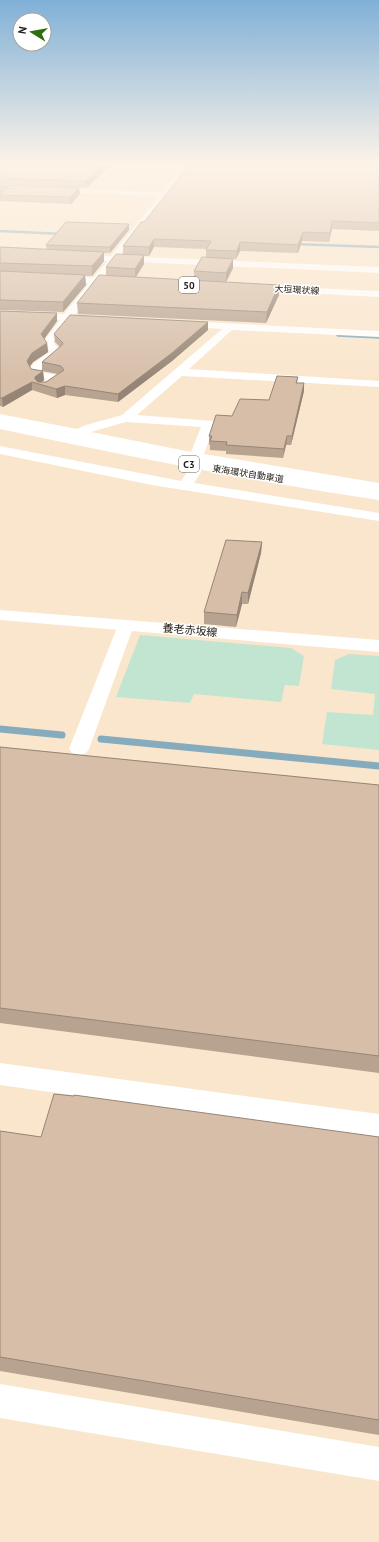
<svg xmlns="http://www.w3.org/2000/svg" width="379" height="1542" font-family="'PT Sans','Noto Sans JP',sans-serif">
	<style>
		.green { fill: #c2e5d1 }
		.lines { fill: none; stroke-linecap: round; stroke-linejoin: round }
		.stream-far2 { stroke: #85abbd; stroke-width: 2.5 }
		.stream-far1 { stroke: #85abbd; stroke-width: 3.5 }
		.stream { stroke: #85abbd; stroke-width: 7 }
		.minor { fill: #fff; fill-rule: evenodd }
		.secondary { fill: #fff; fill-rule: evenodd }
		.primary { fill: #fff; fill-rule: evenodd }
		.motorway { fill: #fff; fill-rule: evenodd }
		.wall { fill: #b8a391; fill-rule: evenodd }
		.shaded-wall { fill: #968576 }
		.building { fill: #d6bea9; stroke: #968576 }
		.labels { text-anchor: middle; stroke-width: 3; stroke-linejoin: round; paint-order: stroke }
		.far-street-label { font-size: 9px; fill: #282118; stroke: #fff }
		.shield { fill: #fff; stroke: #68645d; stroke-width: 1 }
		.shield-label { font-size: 10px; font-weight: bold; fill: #282118 }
		.street-label { font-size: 11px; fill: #282118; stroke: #fff }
	</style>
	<rect width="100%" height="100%" fill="#fae6cd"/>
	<path class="green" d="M140 635 291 648 304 656 299 686 285 685 281 702 194 694 190 703 116 697Z
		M349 654 379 656V750L322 744 327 712 373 715 375 694 331 689 335 660Z"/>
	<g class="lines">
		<path class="stream-far2" d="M0 231 64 234
			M292 244 379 247"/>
		<path class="stream-far1" d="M338 335 379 337"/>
		<path class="stream" d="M0 729 62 735
			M101 739 379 766"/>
		<path class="minor" d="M183 165H190L120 256 379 267V273L116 261 75 315 95 316 100 319 95 322 70 321 53 342 62 352 41 370V372L61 376 63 378 47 389H39L37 387 47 379 32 376 29 370 34 363 50 352 43 342 60 320 0 317V311L64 314 107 261 77 260 74 259 73 257 74 255 111 256 159 196 0 190V186L162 192Z
			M181 321 379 331V337L232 330 189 369 379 381V387L182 376 137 415 213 421 215 424 204 454 379 483V491L202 462 201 472 194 483 379 513V521L152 485 0 454V446L181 481 187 472 189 460 0 422V414L77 429 86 425 122 415 222 329 177 326 176 324 177 322ZM126 422 201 427 191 452 91 432Z
			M126 620 132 621 134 625 89 749 86 753 79 755 72 753 69 749 118 625 120 621Z
			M0 1063 379 1114V1138L0 1085Z
			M0 1384 379 1447V1481L0 1418Z"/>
		<path class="secondary" d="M0 610 379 640V652L0 620Z"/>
		<path class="primary" d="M0 273 124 279 129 282 124 285 0 279Z
			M248 285 379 291V297L244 290 243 288 244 286Z"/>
		<path class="motorway" d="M0 421 189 459 379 490V500C252 481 126 456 0 429Z"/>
	</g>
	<path class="wall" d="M0 165 96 166H97L81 165H111L86 188 0 184Z
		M379 165V231L332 229 329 242 302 241 298 253 240 251 236 259H233V268L226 282 279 295 266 323 78 314 77 303 106 276V267L123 254V246L144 222ZM154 247 206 249V258L194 271V281L136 277 144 264V256H149Z
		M0 185 80 194 71 204 0 201V193H1H0Z
		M129 224V230L110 253H104V261L92 276H85L86 285 63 312 0 310V247L47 250 46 245Z
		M0 311 57 313V321L44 339 47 343 48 352 33 362 30 366 31 369 43 371 44 380 41 382H46L58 374 42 371V362L60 347 55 342 54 334 208 330 172 361 118 402 65 395 57 398 32 390 3 407 0 406Z
		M298 377 297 383H304V391L291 445H286L283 458 226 454V451L210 450V445H209V436L269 400Z
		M262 542 261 553 248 604H242L236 627 204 624V612Z
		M0 747 379 785V1073L0 1023Z
		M0 1131 41 1137H379V1435L0 1371Z"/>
	<path class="shaded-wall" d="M104 165H111L86 188V181Z
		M79 188 80 194 71 204 70 197Z
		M332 221V229L329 242 330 233Z
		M129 224V230L110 253V247Z
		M303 232 302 241 298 253V245Z
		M154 239V247L149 256V247Z
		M240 242V251L236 259 237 251Z
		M104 252V261L92 276V266Z
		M144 255V264L135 278V269Z
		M233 259V268L226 282V273Z
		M85 275 86 285 63 312V302Z
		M279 285V295L266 323 267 312Z
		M57 313V321L42 342 41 334Z
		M208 322V330L172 361 118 402V394Z
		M47 343 48 352 33 362 28 369 27 361 32 353Z
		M43 371 44 380 39 384 36 383 35 377Z
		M32 382V390L3 407 2 398Z
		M304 383V391L291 445 292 436Z
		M65 386V395L57 398 56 389Z
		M287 436 286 445 283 458 284 449Z
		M262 542 261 553 248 604V593Z
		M242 592V604L236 627 237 615Z"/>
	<path class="building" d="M0 165H52L96 166 98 165H104L86 181 0 178Z
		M189 165H379V223L332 221 330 233 303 232 298 245 240 242 237 251 206 250 211 241 154 239 149 247 123 246 141 222H144L161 201Z
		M0 185 79 188 70 197 0 195V193L8 187H0Z
		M66 222 129 224 110 247 46 245Z
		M0 247 104 252 92 266 0 263Z
		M116 254 144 255 135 269 106 267Z
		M202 257 233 259 226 273 194 271Z
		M0 271 85 275 63 302 0 300Z
		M99 275 279 285 267 312 77 303Z
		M0 311 57 313 41 334 47 343 32 353 27 361 31 369 43 371 35 377V379L38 382H46L64 370 61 366 42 362 62 345 63 343 54 334 70 315 208 322 172 353 118 394 65 386 56 389 32 382 2 398H0Z
		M277 376 298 377 296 383H304L292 436H287L284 449 226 445 227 442 210 441 212 436H209L216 415 232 416 240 399 269 400Z
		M226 540 262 542 248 593 242 592 237 615 204 612Z
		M0 747 379 785V1056L0 1008Z
		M54 1094 74 1096V1095L379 1137V1420L0 1357V1131L41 1137Z"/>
	<linearGradient id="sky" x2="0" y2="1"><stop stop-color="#80b0d7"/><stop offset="0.43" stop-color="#fdf4e8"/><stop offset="1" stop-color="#fdf4e8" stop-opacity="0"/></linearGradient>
	<rect width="379" height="381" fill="url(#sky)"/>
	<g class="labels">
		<g class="far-street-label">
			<text transform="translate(297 290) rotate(3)" y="3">大垣環状線</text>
			<text transform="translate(248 474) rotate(9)" y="3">東海環状自動車道</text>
		</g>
		<g class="shield">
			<rect x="179" y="277" width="20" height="16" rx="3"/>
			<rect x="179" y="456" width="20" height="16" rx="3"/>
		</g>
		<g class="shield-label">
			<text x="189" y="289">50</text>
			<text x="189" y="468">C3</text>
		</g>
		<g class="street-label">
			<text transform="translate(190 630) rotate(5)" y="4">養老赤坂線</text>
		</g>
	</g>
	<g transform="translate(32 32) rotate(281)"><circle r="19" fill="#ffffff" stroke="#a9a6a3"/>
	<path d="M0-3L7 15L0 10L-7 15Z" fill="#2b700e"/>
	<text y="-6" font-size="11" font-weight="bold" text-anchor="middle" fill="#282118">N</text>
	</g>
</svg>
